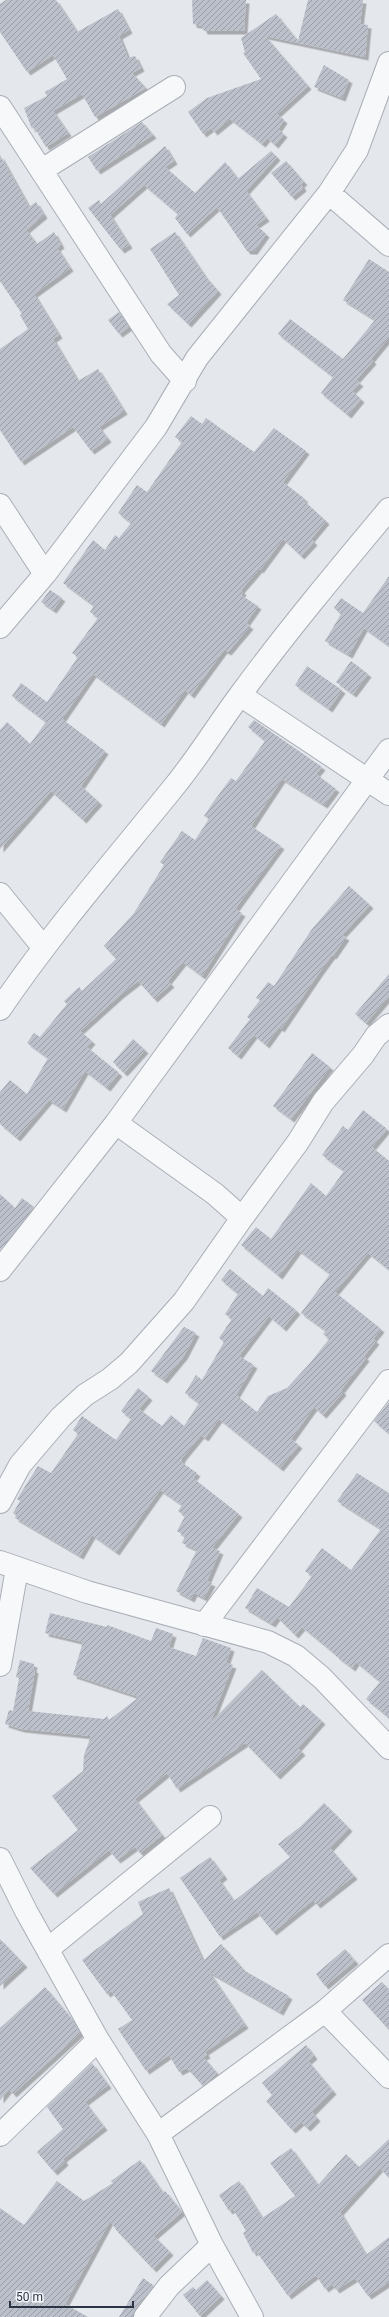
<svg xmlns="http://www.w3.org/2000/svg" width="389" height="2317" font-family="Roboto,sans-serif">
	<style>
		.building { fill: url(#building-hatch); filter: url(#shadow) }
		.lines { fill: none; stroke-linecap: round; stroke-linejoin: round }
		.minor-casing { stroke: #a9aeb7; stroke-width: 24 }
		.minor { stroke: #f7f8fa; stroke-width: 22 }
	</style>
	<defs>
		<pattern id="building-hatch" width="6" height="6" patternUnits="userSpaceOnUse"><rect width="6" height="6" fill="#bbc0ca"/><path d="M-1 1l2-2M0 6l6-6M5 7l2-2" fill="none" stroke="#989da6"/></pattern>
		<filter id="shadow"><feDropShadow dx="3.5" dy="3.5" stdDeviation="0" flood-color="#0004"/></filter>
	</defs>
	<rect width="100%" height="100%" fill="#e4e7ec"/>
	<path class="building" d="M6 0H56L77 32 118 9 129 30 119 36 128 58 135 56 141 68 132 73 146 88 95 117 82 94 53 111 68 133 46 147 34 127 32 129 24 108 47 96 45 92 67 79 53 55 27 72 0 32V4Z
		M192 0H246L244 31H204L202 26 193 24Z
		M308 0H363L360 24 368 25 365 57 265 36 308 86 277 114 284 120 278 129 284 134 275 145 267 138 262 144 230 119 214 132 211 128 203 134 188 112 207 98 261 79 243 53 245 52 241 38 276 14 298 41Z
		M324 65 349 80 342 98 314 87Z
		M142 122 153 135 97 171 88 157Z
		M165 146 174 161 165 167 195 193 225 162 238 179 271 151 277 157 246 191 266 218 256 225 266 234 254 251H247L217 207 187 234 175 218 178 214 144 185 110 215 129 245 121 250 88 208 99 200 101 204Z
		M0 155 29 207 36 202 44 215 26 230 37 244 54 232 61 245 57 248 70 268 34 294 59 335 53 339 78 381 98 369 124 411 99 427 108 439 91 451 73 427 21 462 0 430V349L28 329 20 315 22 314 0 281Z
		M286 161 304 182 301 184 303 188 292 197 271 173Z
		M175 232 205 276 218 291 188 324 167 304 179 295 150 249Z
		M369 259 389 272V337L371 359 373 361 356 380 360 383 352 391 361 399 348 415 321 393 333 377 278 334 290 319 343 359 375 320 343 300Z
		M119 312 129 327 119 334 108 320Z
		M191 416 202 424 206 418 254 452 274 428 306 451 283 482 305 499 303 500 326 521 311 539 314 542 301 556 283 539 260 570 259 569 241 590 243 592 241 595 258 606 246 623 250 626 228 652 224 650 191 695 185 690 161 724 93 674 62 719 105 751 81 786 99 802 83 820 51 791 0 849V730L7 722 30 744 46 722 12 696 21 683 47 702 78 657 72 653 98 618 90 612 94 606 63 583 93 540 105 550 115 535 119 538 131 523 118 513 137 485 147 492 182 442 175 437Z
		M389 576V646L364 628 349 655 325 641 341 614 334 608 341 598 363 613Z
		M50 590 62 598 53 610 41 602Z
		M351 661 368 674 353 694 336 682Z
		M307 666 342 690 329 709 295 685Z
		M254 720 322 767 316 774 336 789 324 805 282 779 251 826 281 846 235 909 242 913 202 976 183 962 168 981 171 984 154 999 138 981 120 995 80 1031 92 1041 87 1047 119 1073 107 1088 85 1071 63 1109 49 1100 17 1138 0 1124V1092L10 1080 27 1094 48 1058 27 1043 34 1033 40 1037 67 1004 64 1001 79 987 82 991 116 959 104 946 134 913 164 865 160 862 182 831 195 840 209 819 204 816 214 801 231 778 236 781 265 741 248 727Z
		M349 886 370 905 342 935 346 937 333 956 332 955 319 973 281 1029 279 1027 266 1045 254 1035 238 1056 228 1048 250 1019 247 1017 260 1000 256 998 268 982 274 986 312 929Z
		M389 974V996L366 1023 355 1014Z
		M133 1039 145 1050 124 1073 113 1062Z
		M312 1053 330 1067 291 1119 273 1106Z
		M363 1110 387 1129 372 1147 389 1161V1270L368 1253 335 1292 381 1329 373 1339 376 1341 364 1356 366 1358 341 1390 343 1392 323 1415 314 1407 291 1439 299 1445 280 1468 219 1419 205 1438 201 1435 182 1458 181 1462 197 1473 193 1478 239 1514 212 1548 220 1551 207 1581 212 1583 204 1598 194 1593 191 1599 176 1591 197 1550 182 1543 185 1536 177 1531 185 1516 178 1511 182 1505 160 1490 116 1552 92 1535 80 1556 15 1518 16 1515 13 1513 20 1501 17 1499 38 1466 51 1473 78 1434 73 1430 82 1416 116 1440 131 1419 121 1411 138 1388 149 1397 139 1409 162 1426 171 1415 184 1426 199 1403 185 1393 196 1375 202 1380 224 1342 219 1338 232 1319 225 1314 238 1294 221 1280 230 1269 263 1296 268 1288 297 1311 283 1328 269 1316 239 1356 254 1365 236 1395 257 1412 268 1396 287 1388 310 1363 329 1339 323 1334 326 1331 301 1313 330 1274 298 1250 279 1276 241 1245 256 1227 271 1239 311 1183 326 1196 344 1171 322 1155 343 1126 348 1130Z
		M0 1194 15 1208 22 1198 34 1207 0 1250Z
		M184 1327 196 1333 184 1356 164 1380 151 1371Z
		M389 1402V1434L374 1421Z
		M357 1473 389 1493V1718L366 1699 380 1682 356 1662 352 1668 336 1656V1655L302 1627 295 1635 277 1617 272 1624 245 1608 257 1588 289 1607 312 1576 305 1571 322 1548 351 1570 381 1529 337 1501Z
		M50 1613 107 1627V1625L151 1641 156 1628 173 1634 169 1647 196 1656 203 1638 231 1648 226 1663 233 1665 210 1723 262 1670 300 1707 303 1704 322 1721 298 1748 302 1752 277 1776 245 1743 177 1789 167 1773 135 1799 162 1835 140 1853 135 1847 117 1860 109 1850 54 1894 30 1868 78 1830 52 1796 83 1771 84 1755 91 1736 21 1729 5 1724 9 1710 13 1711 19 1678 16 1677 20 1660 34 1664 33 1669 35 1670 28 1711 104 1719 107 1716 109 1720 139 1697 73 1675 83 1642 45 1633Z
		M324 1803 349 1828 330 1848 354 1876 317 1905 313 1900 273 1932 257 1912 220 1937 180 1878 210 1857 224 1876 219 1880 234 1901 290 1857 278 1844 301 1826Z
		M169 1888 203 1961 221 1944 245 1971 289 1996 280 2012 209 1972 245 2025 205 2052 207 2055 203 2057 217 2073 203 2086 187 2068 179 2072 169 2055 146 2071 118 2029 132 2020 111 1991 107 1994 82 1960 143 1914 138 1902Z
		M0 1939 24 1964 0 1986Z
		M345 1949 355 1961 325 1986 316 1974Z
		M382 1982 389 1990V2030L362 2000Z
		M45 1987 71 2018 80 2033 13 2094 9 2089 0 2100V2028Z
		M306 2045 314 2056 308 2061 333 2091 312 2112 317 2118 307 2128 301 2122 292 2130 266 2101 272 2095 262 2083Z
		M92 2063 108 2085 85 2102 104 2127 63 2159 65 2162 54 2172 37 2152 63 2129 47 2107Z
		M389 2139V2178L380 2168 340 2212 366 2255 389 2237V2282L368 2296 355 2278 336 2290 332 2284 325 2289 316 2275 288 2296 256 2251 253 2253 243 2233 246 2231 233 2209 229 2211 219 2195 239 2181 262 2218 295 2196 270 2163 291 2148 318 2185 346 2154 359 2167Z
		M140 2160 163 2193 165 2191 182 2212 154 2236 170 2252 153 2269 117 2231 110 2221 65 2304 88 2317H0V2208L24 2225 57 2181 84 2201 113 2183 111 2181Z
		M143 2278 153 2285 151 2289 135 2309 133 2317H119Z
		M207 2280 221 2296 200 2316 183 2295 193 2287 196 2290Z"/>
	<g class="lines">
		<defs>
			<path id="minor" d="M0 107 161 354 185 381
				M42 170 174 87
				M329 193 389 245
				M0 505 45 574
				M0 627 45 574 156 427 197 358 329 193 357 150 389 63
				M240 695 389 794
				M0 894 43 947
				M0 1009C53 931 114 861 173 788 197 759 217 726 240 695 287 631 338 570 389 509
				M116 1123 215 1194 242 1218
				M0 1270 116 1123 389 750
				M0 1502 20 1465 61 1417 85 1395 110 1379 129 1363 184 1301 242 1218 298 1142 323 1102 363 1055 376 1036 389 1025
				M0 1562 87 1592 268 1642 296 1656 322 1678 389 1748
				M204 1625 389 1381
				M0 1665 17 1569
				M0 1859 26 1911 98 2040 158 2134 212 2245 252 2317
				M48 1949 210 1817
				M325 2011 389 2077
				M158 2134 325 2011 389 1955
				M0 2135 98 2040
				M145 2317 169 2286 212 2245"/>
		</defs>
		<use href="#minor" class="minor-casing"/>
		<use href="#minor" class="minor"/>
	</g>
	<path d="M10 2301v6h123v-6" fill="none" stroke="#2b3445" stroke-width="2"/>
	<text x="16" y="2301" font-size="12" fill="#2b3445" stroke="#f4f6f9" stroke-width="3" paint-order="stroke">50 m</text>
</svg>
